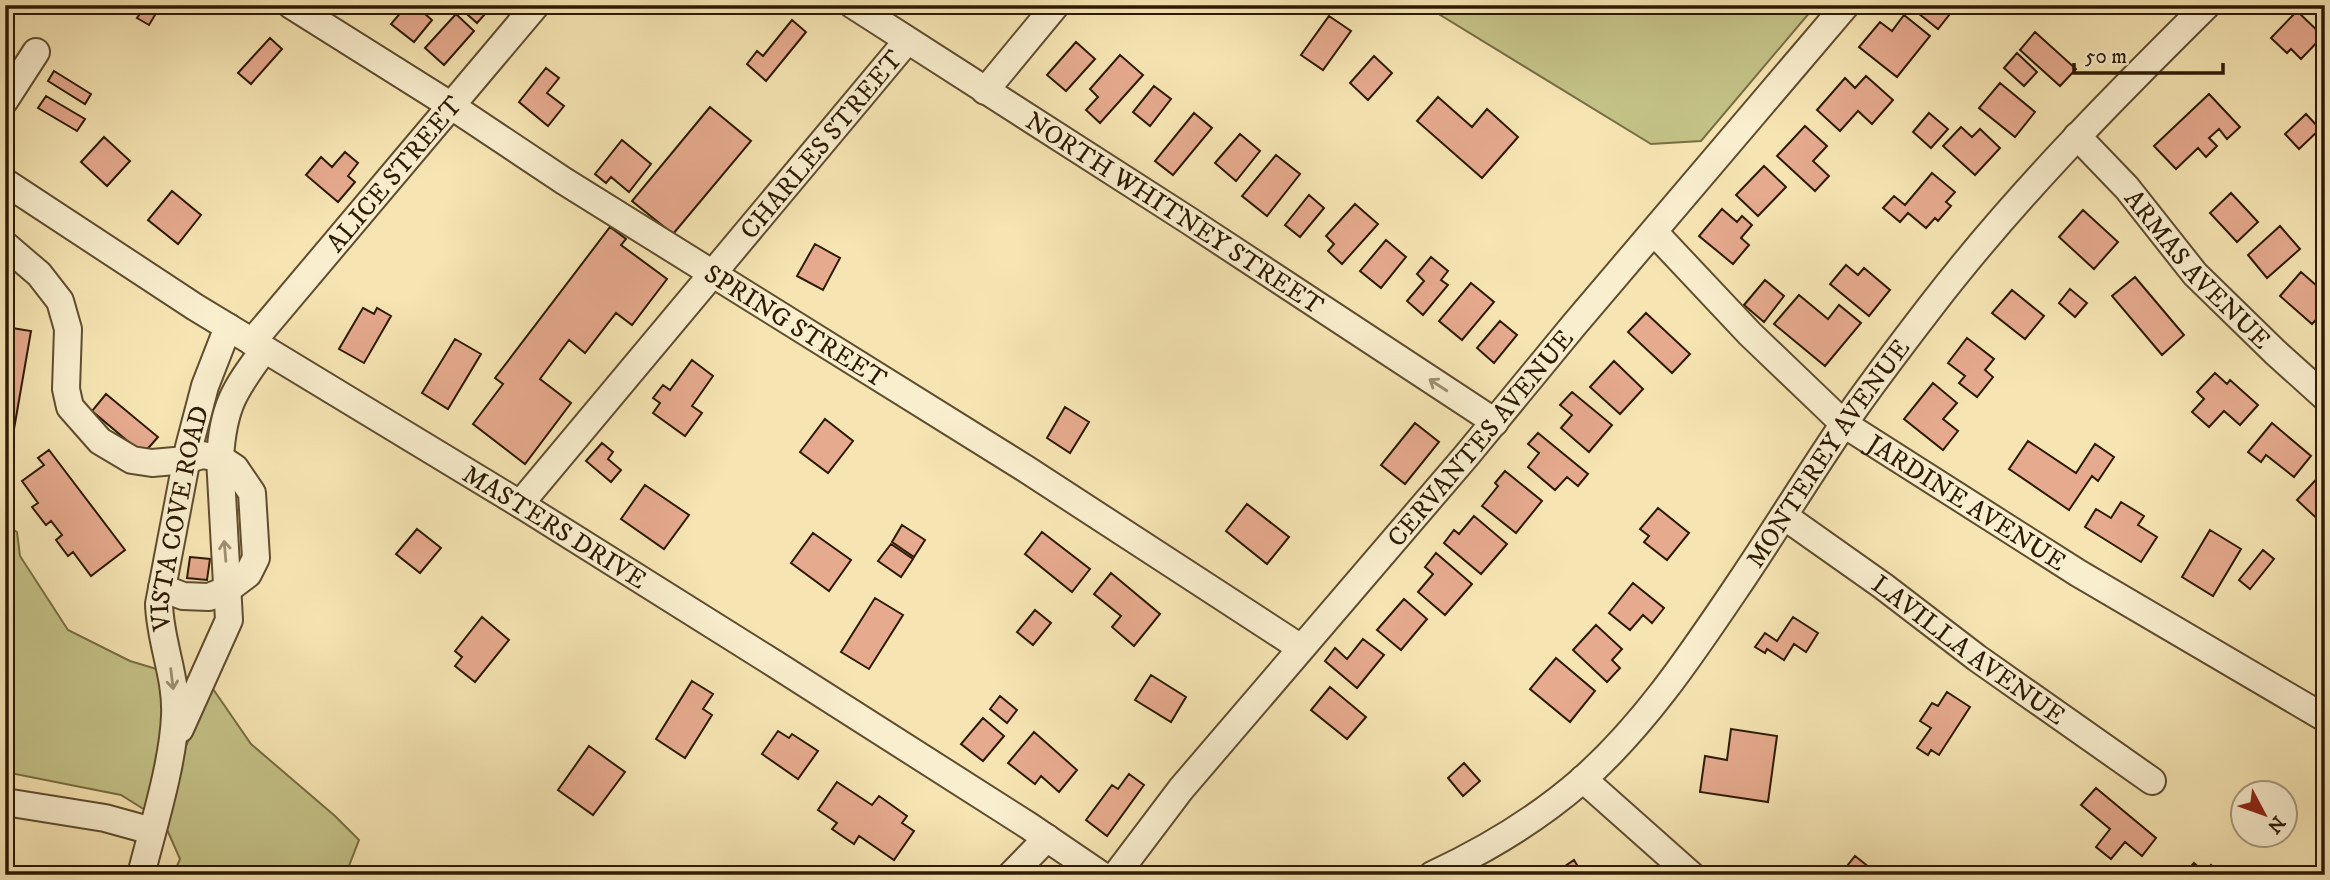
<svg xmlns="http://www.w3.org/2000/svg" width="2330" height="880" font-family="'IM FELL DW Pica',serif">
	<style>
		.green { fill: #c4c287; stroke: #786e44; stroke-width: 2 }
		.building { fill: #e6aa8e; stroke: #2d1a02; stroke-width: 2 }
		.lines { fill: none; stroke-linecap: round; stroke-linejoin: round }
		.minor-casing { stroke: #5f4d2e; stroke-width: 30 }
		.minor { stroke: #f9eece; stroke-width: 26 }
		.oneway { stroke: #9d8f72 }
		.labels { text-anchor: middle; stroke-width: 5; stroke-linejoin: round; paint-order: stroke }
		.street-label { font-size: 26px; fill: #2d1a02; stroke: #f9eece }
	</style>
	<rect width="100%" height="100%" fill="#f6e5b3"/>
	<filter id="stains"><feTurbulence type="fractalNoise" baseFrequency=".00286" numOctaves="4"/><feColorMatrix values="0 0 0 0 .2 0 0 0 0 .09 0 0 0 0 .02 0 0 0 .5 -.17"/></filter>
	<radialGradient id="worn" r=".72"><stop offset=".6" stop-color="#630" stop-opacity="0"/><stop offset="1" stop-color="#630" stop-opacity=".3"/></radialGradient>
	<path class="green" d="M1424 5H1816L1701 141 1651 144Z
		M5 524 17 532 20 556 68 630 130 661 160 670 164 714 159 750 145 810 121 795 5 772Z
		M211 686 251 744 335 816 359 840 347 871 343 875H173L180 859 165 825 181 758Z"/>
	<path class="building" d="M146 5H161L149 25 137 18Z
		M407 5H430L424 13 432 20 414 42 391 24Z
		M463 5H493L477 23 460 8Z
		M1908 5H1957L1938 29Z
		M2297 11 2323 36 2301 59 2291 49 2287 53 2271 38Z
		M456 14 474 31 444 65 425 48Z
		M1904 15 1930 36 1897 77 1859 47 1880 22 1892 31Z
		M1329 16 1351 31 1323 70 1301 55Z
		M792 20 806 32 766 81 747 64 757 51 763 56Z
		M2035 32 2076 69 2060 86 2020 50Z
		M270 38 282 49 251 84 238 73Z
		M1076 42 1095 59 1066 91 1047 75Z
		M2017 53 2037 72 2024 86 2004 68Z
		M1120 55 1143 75 1100 123 1086 110 1098 97 1090 89Z
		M1374 56 1392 73 1368 100 1350 83Z
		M546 68 559 78 547 93 564 106 548 126 519 102Z
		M54 71 91 94 85 104 48 81Z
		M1866 76 1893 100 1872 124 1858 111 1840 131 1817 110 1845 78 1855 88Z
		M2000 83 2035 112 2015 137 1979 108Z
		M1154 86 1171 99 1150 126 1133 112Z
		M2209 94 2240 127 2227 139 2219 129 2209 138 2217 146 2206 157 2198 148 2176 169 2154 146Z
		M46 96 85 119 77 131 38 108Z
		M1438 97 1472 127 1487 109 1518 137 1482 178 1417 121Z
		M710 107 751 141 673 234 632 201Z
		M1194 113 1212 128 1173 175 1155 161Z
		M1929 113 1948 129 1931 148 1913 132Z
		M2306 114 2320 129 2299 149 2285 134Z
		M1805 126 1827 146 1813 161 1829 176 1815 191 1777 156Z
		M1961 127 1972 137 1980 129 2000 148 1975 175 1943 146Z
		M1240 134 1260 151 1236 181 1215 163Z
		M104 137 130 161 107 186 81 162Z
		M622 140 651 164 629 192 611 177 606 183 595 174Z
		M345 152 358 163 348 176 355 182 338 202 306 175 321 157 332 167Z
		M1276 155 1300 174 1267 216 1242 196Z
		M1764 166 1786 187 1758 216 1736 195Z
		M1932 173 1955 192 1946 202 1951 206 1938 221 1935 218 1926 228 1908 213 1900 222 1883 208 1894 196 1905 205Z
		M172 191 201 215 178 244 148 220Z
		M2231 193 2258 222 2237 242 2210 213Z
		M1309 195 1324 208 1300 237 1285 225Z
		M1355 204 1378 224 1342 264 1328 251 1334 244 1326 236Z
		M1722 209 1737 222 1742 216 1752 225 1741 238 1749 245 1733 264 1699 236Z
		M2083 210 2118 242 2094 269 2059 237Z
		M2280 226 2300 249 2267 278 2248 255Z
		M610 227 626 239 621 245 667 279 632 325 616 313 585 353 569 340 540 379 571 403 525 464 473 424 503 384 495 378Z
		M1386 240 1406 257 1381 288 1360 271Z
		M815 244 840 258 823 290 797 276Z
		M1431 257 1448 271 1441 280 1448 285 1423 315 1407 301 1424 281 1417 274Z
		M1846 265 1858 275 1864 268 1890 290 1869 316 1830 284Z
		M2301 272 2325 293V310L2312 324 2280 296Z
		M2135 277 2184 335 2162 355 2112 296Z
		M1765 280 1784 296 1764 322 1744 305Z
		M1471 283 1494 302 1462 340 1439 321Z
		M2070 289 2087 303 2075 317 2059 303Z
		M2012 290 2044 316 2025 339 1992 313Z
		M1799 295 1828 319 1839 305 1861 323 1825 366 1774 324Z
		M363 308 374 314 377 308 391 316 364 363 339 349Z
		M1646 313 1690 354 1672 373 1628 332Z
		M1500 321 1517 335 1494 363 1477 348Z
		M12 328 31 331 9 458 5 457V342L9 343Z
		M1967 338 1994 359 1985 370 1993 377 1977 397 1959 383 1965 376 1948 363Z
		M455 339 481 354 448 409 422 393Z
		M692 360 713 376 692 406 702 413 685 436 653 413 660 403 653 398 663 385 670 390Z
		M1614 361 1643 389 1620 414 1590 387Z
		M2215 373 2227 384 2230 380 2258 405 2240 425 2224 411 2209 427 2192 412 2204 399 2197 392Z
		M1933 383 1957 403 1943 419 1958 431 1943 450 1904 419Z
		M1572 392 1612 425 1589 452 1561 428 1572 415 1560 405Z
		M106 394 158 437 143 454 92 411Z
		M1065 407 1089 422 1070 453 1047 438Z
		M825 419 853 441 828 473 800 452Z
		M1415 423 1439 442 1405 484 1381 465Z
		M2272 423 2311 456 2294 477 2266 455 2261 462 2248 452Z
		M1538 433 1588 474 1578 486 1567 477 1555 490 1528 467 1539 453 1528 444Z
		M2028 441 2076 473 2095 444 2114 457 2098 481 2092 476 2069 510 2009 469Z
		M602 443 613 452 608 459 621 470 611 482 586 461Z
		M49 450 125 550 91 576 73 552 68 556 56 540 62 535 51 521 46 525 32 507 38 503 22 481 44 465 38 458Z
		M2325 470V526L2297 500Z
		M1505 471 1542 501 1516 533 1482 506 1498 486 1495 483Z
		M645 485 689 515 664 549 621 519Z
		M2121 502 2144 516 2138 525 2157 537 2141 562 2085 527 2096 509 2111 518Z
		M1247 504 1289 537 1267 564 1226 531Z
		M1658 508 1689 533 1667 560 1644 542 1649 536 1640 529Z
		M1474 516 1507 544 1481 574 1444 543 1454 530 1459 534Z
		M902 525 925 540 914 557 892 542Z
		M417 529 441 548 420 573 396 554Z
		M2210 530 2241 549 2213 596 2182 577Z
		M1042 532 1090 569 1072 592 1025 554Z
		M813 533 851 560 829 591 791 563Z
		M891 544 913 559 901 577 878 561Z
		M2263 550 2274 559 2250 589 2239 580Z
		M1436 553 1472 584 1445 615 1418 592 1433 574 1425 567Z
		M190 557 210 559 207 580 187 578Z
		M1111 573 1160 614 1134 646 1112 627 1121 616 1094 594Z
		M1633 583 1664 608 1652 623 1643 615 1630 630 1609 613Z
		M875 598 903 615 869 669 841 652Z
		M1404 599 1427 619 1401 650 1377 630Z
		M1035 610 1051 623 1033 645 1017 632Z
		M482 617 509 640 475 682 455 666 462 657 455 651Z
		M1793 617 1818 633 1806 652 1794 644 1784 660 1767 649 1765 653 1755 647 1765 633 1777 641Z
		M1596 625 1622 649 1612 660 1620 668 1607 682 1573 650Z
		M1363 639 1384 655 1357 688 1325 661 1335 648 1347 659Z
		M1556 658 1595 691 1570 722 1530 689Z
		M1151 675 1186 697 1171 722 1135 700Z
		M692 681 713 694 703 709 712 715 685 758 656 739Z
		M1330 687 1366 717 1347 739 1311 710Z
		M1947 692 1970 707 1939 755 1931 750 1928 755 1917 748 1931 728 1920 721 1932 703 1938 706Z
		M1000 696 1017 710 1007 723 990 709Z
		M983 718 1004 736 983 761 961 744Z
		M1731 729 1777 736 1768 802 1700 792 1705 756 1727 760Z
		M778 731 789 738 792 734 818 751 798 779 762 754Z
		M1034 732 1077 770 1059 792 1041 776 1035 784 1008 763Z
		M589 746 625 772 593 815 558 790Z
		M1464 763 1480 781 1463 796 1448 778Z
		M1129 774 1144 785 1107 836 1086 820 1112 785 1118 789Z
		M837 782 872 805 879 796 907 816 902 823 914 831 894 860 859 836 854 844 832 829 837 823 818 810Z
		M2096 788 2156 838 2142 856 2125 842 2111 859 2096 847 2110 829 2081 805Z
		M1855 856 1874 871 1872 875H1840Z
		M1574 860 1583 875H1552Z
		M2194 863 2204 872 2211 865 2221 875H2183Z"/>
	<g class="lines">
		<defs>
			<g id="minor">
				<path id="s1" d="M291 5 450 105 564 181 1026 469 1301 648"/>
				<path id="s2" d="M853 5 1188 220 1495 422"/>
				<path d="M985 91 1056 5"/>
				<path d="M5 100 36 52"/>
				<path id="s3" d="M2077 136 2127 188 2195 274 2275 352 2325 397"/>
				<path id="s4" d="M5 182 195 307 520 504 775 664 1029 826 1101 875"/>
				<path id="s5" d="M1654 232 1750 334 1844 424 2078 573 2325 718"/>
				<path d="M5 245 39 274 60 301 68 329 66 389 70 407 100 441 132 460 152 463 186 460 202 455 220 458 235 468 252 493 256 558 248 574 228 589 209 597 183 596 162 588"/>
				<path id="s6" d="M252 342 536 5"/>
				<path id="s7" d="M520 504 907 41"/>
				<path id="s8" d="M1784 516 1883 586 1977 658 2152 781"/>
				<path d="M180 729 229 620 220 458C223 407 234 390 264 350"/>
				<path d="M1583 779 1691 875"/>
				<path d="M5 802 105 818 152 831"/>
				<path id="s9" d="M141 875C153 827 173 764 175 716 177 677 160 642 159 604L189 447 205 386 228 327"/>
				<path d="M1011 875 1047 838"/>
				<path id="s10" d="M1116 875 1181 789 1467 455 1574 325 1846 5"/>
				<path id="s11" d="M1432 875C1486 850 1536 820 1581 781 1646 724 1695 649 1743 578 1777 527 1809 475 1843 425 1871 384 1901 345 1931 306 2014 198 2110 101 2207 5"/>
			</g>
		</defs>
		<use href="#minor" class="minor-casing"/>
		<use href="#minor" class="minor"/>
	</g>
	<defs><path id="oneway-shaft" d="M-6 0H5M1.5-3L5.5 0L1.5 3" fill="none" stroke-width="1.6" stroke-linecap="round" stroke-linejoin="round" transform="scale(1.75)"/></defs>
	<g class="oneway">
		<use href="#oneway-shaft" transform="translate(1438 385) rotate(-147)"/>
		<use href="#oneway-shaft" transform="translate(225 551) rotate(-95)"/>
		<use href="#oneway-shaft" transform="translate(172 679) rotate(83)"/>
	</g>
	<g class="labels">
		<g class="street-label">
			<text dy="9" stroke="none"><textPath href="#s7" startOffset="469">CHARLES STREET</textPath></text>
			<text dy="9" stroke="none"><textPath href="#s6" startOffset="220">ALICE STREET</textPath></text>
			<text dy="9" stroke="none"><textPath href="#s2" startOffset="383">NORTH WHITNEY STREET</textPath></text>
			<text dy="9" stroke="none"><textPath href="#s3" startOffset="180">ARMAS AVENUE</textPath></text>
			<text dy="9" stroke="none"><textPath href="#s1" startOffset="598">SPRING STREET</textPath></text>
			<text dy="9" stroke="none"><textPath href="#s10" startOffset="569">CERVANTES AVENUE</textPath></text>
			<text dy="9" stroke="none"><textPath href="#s11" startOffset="588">MONTEREY AVENUE</textPath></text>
			<text dy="9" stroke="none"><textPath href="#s5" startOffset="416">JARDINE AVENUE</textPath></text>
			<text dy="9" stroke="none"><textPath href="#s9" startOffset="364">VISTA COVE ROAD</textPath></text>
			<text dy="9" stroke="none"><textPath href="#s4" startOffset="649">MASTERS DRIVE</textPath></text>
			<text dy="9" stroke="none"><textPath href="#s8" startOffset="228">LAVILLA AVENUE</textPath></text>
		</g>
	</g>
	<rect width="2330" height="880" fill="none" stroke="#f6e5b3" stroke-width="28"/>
	<rect x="7" y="7" width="2316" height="866" fill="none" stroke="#2d1a02" stroke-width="3.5"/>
	<rect x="14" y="14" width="2302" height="852" fill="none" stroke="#2d1a02" stroke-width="2"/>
	<g transform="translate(2264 814) rotate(131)"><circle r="33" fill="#f9eece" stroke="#a7997c" stroke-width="2"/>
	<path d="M0-5L12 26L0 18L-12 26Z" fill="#8f2418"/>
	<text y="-10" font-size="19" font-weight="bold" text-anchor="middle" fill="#2d1a02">N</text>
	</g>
	<path d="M2074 63v10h149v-10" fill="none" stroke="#2d1a02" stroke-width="3.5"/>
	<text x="2085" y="63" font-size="21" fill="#2d1a02" stroke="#f9eece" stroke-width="5" paint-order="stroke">50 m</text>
	<rect width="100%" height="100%" filter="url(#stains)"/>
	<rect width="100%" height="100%" fill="url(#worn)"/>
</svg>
